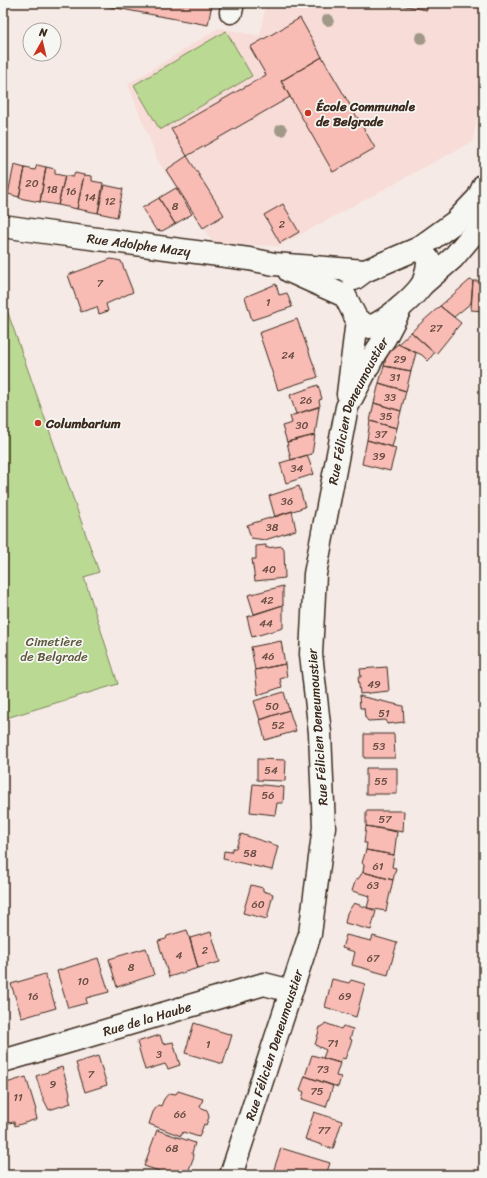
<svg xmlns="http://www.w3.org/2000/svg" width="487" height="1178" font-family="Sriracha,sans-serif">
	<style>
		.built { fill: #f7dcd7 }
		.green { fill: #bada93; stroke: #7a8258 }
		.building { fill: #f8bcb5; stroke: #3b2a1e }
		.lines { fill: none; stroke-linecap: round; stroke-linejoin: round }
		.minor-casing { stroke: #3b2a1e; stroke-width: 25 }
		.minor { stroke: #f6f6f2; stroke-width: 22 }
		.tree { fill: #a19988 }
		.poi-dot { fill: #c8321e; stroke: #f6f6f2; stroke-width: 1.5 }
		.labels { text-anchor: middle; stroke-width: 3.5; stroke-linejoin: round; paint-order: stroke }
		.number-label { font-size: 11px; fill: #6a4e44 }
		.poi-label { font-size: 13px; font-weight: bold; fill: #3b2a1e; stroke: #f6f6f2; text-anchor: start }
		.street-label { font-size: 13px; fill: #3b2a1e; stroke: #f6f6f2 }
		.park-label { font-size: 13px; fill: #5b563b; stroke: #f6f6f2 }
	</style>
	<rect width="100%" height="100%" fill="#f6eae6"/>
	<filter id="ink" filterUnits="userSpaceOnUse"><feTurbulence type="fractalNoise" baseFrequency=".025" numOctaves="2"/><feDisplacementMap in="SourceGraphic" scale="8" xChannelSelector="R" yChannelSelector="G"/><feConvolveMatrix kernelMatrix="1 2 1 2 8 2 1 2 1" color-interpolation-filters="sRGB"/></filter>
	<g filter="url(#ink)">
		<path class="built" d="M266 3H484V73L473 141 279 246 214 244 158 161 128 84 219 28 260 36Z"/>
		<path class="green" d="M226 31 252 76 160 130 134 85Z
			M3 299 99 572 84 577 118 684 3 719Z"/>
		<path class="building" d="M89 3H212L208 25Z
			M391 3H428L427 10Z
			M300 18 322 57 281 81 290 97 187 156 171 129 266 75 250 47Z
			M322 57 375 148 333 172 281 81Z
			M187 156 224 215 203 228 166 170Z
			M14 165 25 168 19 197 8 194Z
			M37 165 46 167 40 202 19 198 25 168 35 170Z
			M46 167 55 169V174L65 176 58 205 40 202Z
			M75 173 84 175 77 209 58 205 65 176 73 177Z
			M84 175 92 176V181L103 183 98 213 77 209Z
			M104 185 123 189 117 217 98 213Z
			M176 188 192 214 175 224 159 198Z
			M159 198 175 224 162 231 156 230 142 208Z
			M283 204 299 232 280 243 264 215Z
			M111 259 121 261 133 292 106 304 108 311 99 314 97 307 81 312 68 275Z
			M470 280 473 281 471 303 454 317 440 306Z
			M473 281H484V311L471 310Z
			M276 284 279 295 287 293 292 307 252 320 245 297Z
			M440 306 461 323 436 354 411 332Z
			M297 319 318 377 278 390 259 333Z
			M411 332 434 353 428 361 422 355 398 344Z
			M398 344 416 353 411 371 384 366 387 353Z
			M384 366 411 371 406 391 379 383Z
			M379 383 406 391 401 411 374 403Z
			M318 385 322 399 319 400 320 406 296 414 290 395Z
			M374 403 401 411 397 428 370 421Z
			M319 407 315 435 287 442 282 426 292 423 290 416Z
			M370 421 397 428 392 447 367 440Z
			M315 435 312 454 291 460 287 442Z
			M367 440 396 448 390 471 362 464Z
			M307 455 314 474 286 483 280 463Z
			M299 486 305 507 275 517 269 496Z
			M292 511 296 530 265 540 251 538 247 525Z
			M266 545V548L282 546 284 549 285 578 255 581 252 559H256V546Z
			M283 586V605L254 614 248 595Z
			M283 605V628L252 637 247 617Z
			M281 641 285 664 255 670 251 647Z
			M285 664 287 677 280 679 282 687 258 695 255 670Z
			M387 667 389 691 360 694 358 677H361L360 669Z
			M284 692 289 710 260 720 254 701Z
			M359 696 403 706 404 722 387 724 386 720 368 721 365 717 364 708H360Z
			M289 710 296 731 265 740 260 720Z
			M364 734H394L395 758H364Z
			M257 759 286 760 285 781 257 780Z
			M366 768H397V794H366Z
			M253 784 284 787 283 803H277L275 815 250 812Z
			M366 811H404L403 832 366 826Z
			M366 826 397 832 394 855 366 850 367 843H364Z
			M241 834 278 846 272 870 223 859 224 851 231 852 233 848H236Z
			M366 850 394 855 392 867 396 868 393 880 363 872 364 865 362 863Z
			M363 872 393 880 386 911 367 908 370 896 352 891 356 879H358Z
			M251 885 263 888V891L273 894 267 919 243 913Z
			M354 903 376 911 371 930 345 923 347 913Z
			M187 930 198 968 169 977 158 941 166 939 167 936Z
			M211 932 220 962 198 968 190 938Z
			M346 935 371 941 373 936 397 943 388 975 352 965 355 952 342 948Z
			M146 948 154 975 117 987 109 959Z
			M98 958 109 992 86 998 87 1003 68 1008 57 971Z
			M45 974 56 1008 22 1018 11 984Z
			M332 979 349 983 351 980 365 984 356 1017 325 1007Z
			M194 1023 232 1035 223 1064 185 1053Z
			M325 1023 341 1029 343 1026 353 1029 350 1039 352 1040 345 1059 342 1058 340 1063 323 1058 326 1050 315 1045 320 1027H322Z
			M160 1035 163 1044 173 1042 180 1065 168 1069 165 1064 145 1070 137 1042Z
			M312 1055 340 1063 336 1076 341 1077 338 1087 305 1076Z
			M98 1056 107 1085 85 1092 76 1063Z
			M62 1067 70 1093 69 1097 71 1103 49 1110 42 1096 36 1076Z
			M305 1076 333 1086 326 1107 302 1099 304 1092 300 1090Z
			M26 1077 36 1110 35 1111 37 1119 15 1126 14 1122 3 1124V1084Z
			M178 1091 203 1099 200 1107 207 1110 209 1117 206 1125 204 1124 199 1137 183 1132 181 1136 149 1124 153 1112 158 1105 161 1106 164 1099 169 1093 176 1094Z
			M314 1112 342 1121 333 1149 305 1139Z
			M157 1130 195 1143 192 1153 194 1156 187 1175H171L144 1166Z
			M281 1148 330 1163 326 1175H272Z"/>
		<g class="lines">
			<defs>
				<g id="minor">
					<path d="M231 12 233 3"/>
					<path id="s1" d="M3 226 37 231 249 259 274 264 365 271"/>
					<path d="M289 271 345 296 357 320 348 394"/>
					<path d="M354 279 365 271 419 248 455 222 478 198 484 185"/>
					<path d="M422 285 453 258 484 221"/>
					<path d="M357 320 370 327C386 321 412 299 422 285 426 278 427 268 429 260L419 248"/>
					<path id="s2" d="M3 1061 264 984 291 991"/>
					<path id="s3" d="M231 1175 310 934 324 827 320 733 311 654 315 574 347 407 375 353 385 338 401 307"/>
				</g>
			</defs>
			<use href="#minor" class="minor-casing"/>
			<use href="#minor" class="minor"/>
		</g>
		<g class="tree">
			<circle cx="328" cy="20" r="6"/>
			<circle cx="421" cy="38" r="6"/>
			<circle cx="281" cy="130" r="6"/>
		</g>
	</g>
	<g class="poi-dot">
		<circle cx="308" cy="113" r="4"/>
		<circle cx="38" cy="423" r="4"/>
	</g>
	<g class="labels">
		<g class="number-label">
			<text x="32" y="187">20</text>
			<text x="52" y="193">18</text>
			<text x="71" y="195">16</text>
			<text x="90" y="201">14</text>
			<text x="110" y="205">12</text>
			<text x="175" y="210">8</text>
			<text x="282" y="228">2</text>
			<text x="100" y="287">7</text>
			<text x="268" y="306">1</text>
			<text x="436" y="332">27</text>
			<text x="288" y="359">24</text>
			<text x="400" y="363">29</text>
			<text x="395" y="381">31</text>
			<text x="390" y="401">33</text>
			<text x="306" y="404">26</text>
			<text x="386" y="420">35</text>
			<text x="302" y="429">30</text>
			<text x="381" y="438">37</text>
			<text x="379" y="460">39</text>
			<text x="297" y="472">34</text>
			<text x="287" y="505">36</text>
			<text x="272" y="531">38</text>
			<text x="269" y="573">40</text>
			<text x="267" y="604">42</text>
			<text x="266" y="627">44</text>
			<text x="268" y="660">46</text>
			<text x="374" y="688">49</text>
			<text x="272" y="710">50</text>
			<text x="384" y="717">51</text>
			<text x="278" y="729">52</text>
			<text x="379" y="750">53</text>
			<text x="271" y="774">54</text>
			<text x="381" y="785">55</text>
			<text x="268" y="799">56</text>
			<text x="385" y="823">57</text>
			<text x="250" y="857">58</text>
			<text x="378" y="870">61</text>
			<text x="373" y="889">63</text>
			<text x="258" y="908">60</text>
			<text x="205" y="954">2</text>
			<text x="179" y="959">4</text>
			<text x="373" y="962">67</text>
			<text x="131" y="971">8</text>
			<text x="83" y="985">10</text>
			<text x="33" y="1000">16</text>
			<text x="345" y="1000">69</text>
			<text x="333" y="1047">71</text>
			<text x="208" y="1048">1</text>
			<text x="159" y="1058">3</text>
			<text x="323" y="1073">73</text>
			<text x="91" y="1078">7</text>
			<text x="53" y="1088">9</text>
			<text x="317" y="1095">75</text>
			<text x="18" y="1101">11</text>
			<text x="180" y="1118">66</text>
			<text x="324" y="1134">77</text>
			<text x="172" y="1152">68</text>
		</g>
		<g class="poi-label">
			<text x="316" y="111">École Communale<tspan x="316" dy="15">de Belgrade</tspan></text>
			<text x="46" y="428">Columbarium</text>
		</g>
		<g class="street-label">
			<text dy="5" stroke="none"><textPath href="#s1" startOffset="137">Rue Adolphe Mazy</textPath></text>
			<text dy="5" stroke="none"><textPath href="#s3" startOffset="785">Rue Félicien Deneumoustier</textPath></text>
			<text transform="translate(317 727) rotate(-94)" y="5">Rue Félicien Deneumoustier</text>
			<text dy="5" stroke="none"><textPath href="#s2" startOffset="150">Rue de la Haube</textPath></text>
			<text dy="5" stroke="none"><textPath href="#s3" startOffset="137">Rue Félicien Deneumoustier</textPath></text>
		</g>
		<g class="park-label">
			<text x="54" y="646">Cimetière<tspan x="54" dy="15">de Belgrade</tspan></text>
		</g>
	</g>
	<rect width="487" height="1178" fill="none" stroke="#f6f6f2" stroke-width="16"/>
	<rect x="8" y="8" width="471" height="1162" fill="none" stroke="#3b2a1e" stroke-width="1.5" filter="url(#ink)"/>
	<g transform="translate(42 42) rotate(8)"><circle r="19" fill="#f6f6f2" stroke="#aba49d"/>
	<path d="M0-3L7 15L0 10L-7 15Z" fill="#c8321e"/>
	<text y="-6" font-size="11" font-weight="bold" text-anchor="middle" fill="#3b2a1e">N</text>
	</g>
</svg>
